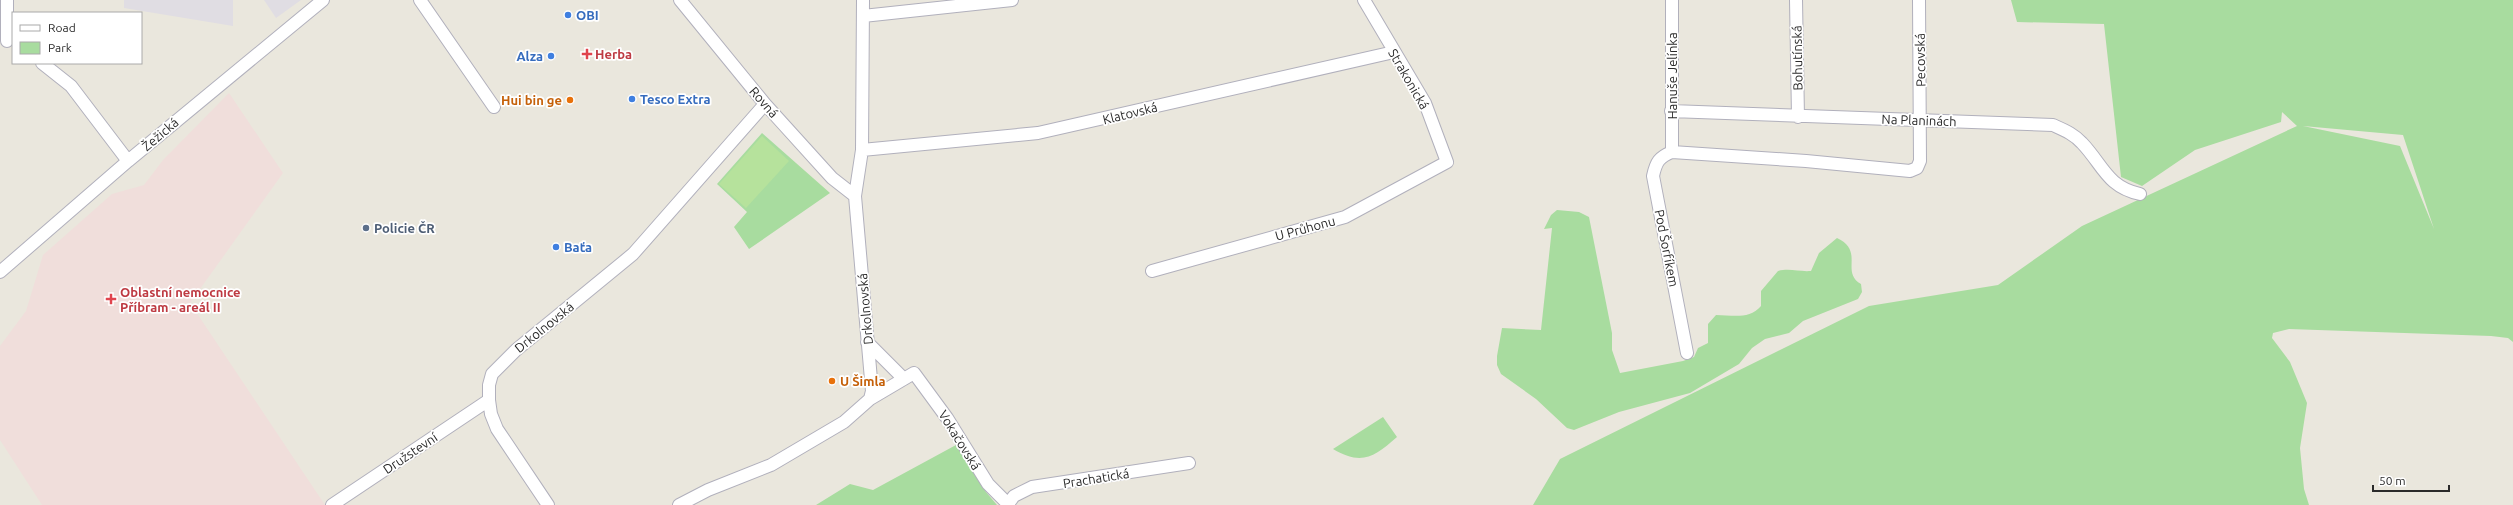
<svg xmlns="http://www.w3.org/2000/svg" width="2513" height="505" font-family="Ubuntu,sans-serif">
	<style>
		.industrial { fill: #e0dde3 }
		.medical { fill: #f0dedb }
		.green { fill: #a8dc9f; fill-rule: evenodd }
		.pitch { fill: #b6e29c }
		.lines { fill: none; stroke-linecap: round; stroke-linejoin: round }
		.street-casing { stroke: #b1b0bc; stroke-width: 14 }
		.street { stroke: #fff; stroke-width: 12 }
		.shop-dot { fill: #3f7fe0; stroke: #fff; stroke-width: 1.5 }
		.health-dot { fill: #e0444e; stroke: #fff; stroke-width: 1.5 }
		.food-dot { fill: #e8710a; stroke: #fff; stroke-width: 1.5 }
		.service-dot { fill: #5c6f8a; stroke: #fff; stroke-width: 1.5 }
		.labels { text-anchor: middle; stroke-width: 3.5; stroke-linejoin: round; paint-order: stroke }
		.shop-label { font-size: 13px; font-weight: bold; fill: #366cbe; stroke: #fff; text-anchor: start }
		.health-label { font-size: 13px; font-weight: bold; fill: #be3a42; stroke: #fff; text-anchor: start }
		.street-label { font-size: 13px; fill: #2a2a2a; stroke: #fff }
		.food-label { font-size: 13px; font-weight: bold; fill: #c56008; stroke: #fff; text-anchor: end }
		.service-label { font-size: 13px; font-weight: bold; fill: #4e5e75; stroke: #fff; text-anchor: start }
	</style>
	<rect width="100%" height="100%" fill="#eae7dd"/>
	<path class="industrial" d="M124 0H233V26L124 8Z
		M264 0H301L276 18Z"/>
	<path class="medical" d="M229 93 283 173 190 303 325 505H42L0 440V346L26 311 43 255 112 194 144 185 163 160Z"/>
	<path class="green" d="M2011 0H2513V342L2508 338 2491 336 2289 329 2273 333 2272 338 2290 362 2307 403 2300 448 2304 489 2309 505H1533L1560 459 1869 306 1998 285 2082 226 2297 126 2282 112 2281 122 2195 150 2142 186 2121 177 2104 24 2017 22ZM2303 126 2403 135 2434 229 2400 146Z
		M762 133 830 193 749 249 734 227 747 212 717 184Z
		M1557 210 1579 212 1589 217 1612 333V350L1620 373 1683 361 1694 357 1698 348 1708 343V324L1716 315C1732 315 1749 320 1761 306V291L1778 271C1790 268 1799 272 1811 271L1819 253 1837 238C1865 251 1840 272 1861 284L1862 292 1858 299 1803 321 1789 333 1765 339 1752 348 1739 364 1690 393 1619 412 1574 430 1567 428 1536 399 1501 374 1497 365V356L1502 328 1541 330 1552 228 1544 229 1551 215Z
		M1383 417 1397 437C1374 457 1362 466 1333 449Z
		M956 445 986 492 997 505H816L850 484 873 490Z"/>
	<path class="pitch" d="M762 136 789 161 746 208 719 184Z"/>
	<g class="lines">
		<defs>
			<path id="street" d="M7 0V41
				M420 0 494 107
				M680 0 765 104 832 178 855 196
				M1796 0 1798 117
				M863 16 1012 0
				M42 63 71 86 128 161
				M1671 111 2053 125C2064 130 2074 134 2082 143 2103 165 2107 187 2140 194
				M862 150 1038 133 1394 52
				M1672 152V0
				M1152 271 1345 217 1447 162 1425 103 1364 0
				M0 272 128 161 323 0
				M867 342 904 379
				M1687 353 1653 176C1656 162 1659 157 1672 152L1806 161 1910 171 1917 168 1920 161 1919 0
				M870 399 914 373 947 418 988 484 1009 505
				M1008 504 1014 496 1032 487 1189 463
				M332 505 489 400
				M548 505 497 429 491 414 489 400V385L492 374 516 350 633 254 765 104
				M679 505 708 490 771 465 844 422 870 399 872 391 855 196 862 150 863 0"/>
		</defs>
		<use href="#street" class="street-casing"/>
		<use href="#street" class="street"/>
	</g>
	<g class="shop-dot">
		<circle cx="568" cy="15" r="4"/>
		<circle cx="551" cy="56" r="4"/>
		<circle cx="632" cy="99" r="4"/>
		<circle cx="556" cy="247" r="4"/>
	</g>
	<g class="health-dot">
		<path d="M585 48h4v4h4v4h-4v4h-4v-4h-4v-4h4z"/>
		<path d="M109 293h4v4h4v4h-4v4h-4v-4h-4v-4h4z"/>
	</g>
	<g class="food-dot">
		<circle cx="570" cy="100" r="4"/>
		<circle cx="832" cy="381" r="4"/>
	</g>
	<circle class="service-dot" cx="366" cy="228" r="4"/>
	<g class="labels">
		<g class="shop-label">
			<text x="576" y="20">OBI</text>
			<text x="543" y="61" text-anchor="end">Alza</text>
			<text x="640" y="104">Tesco Extra</text>
			<text x="564" y="252">Baťa</text>
		</g>
		<g class="health-label">
			<text x="595" y="59">Herba</text>
			<text x="120" y="297">Oblastní nemocnice<tspan x="120" dy="15">Příbram - areál II</tspan></text>
		</g>
		<g class="street-label">
			<text transform="translate(1797 58) rotate(-91)" y="5">Bohutínská</text>
			<text transform="translate(1920 60) rotate(-91)" y="5">Pecovská</text>
			<text transform="translate(1672 76) rotate(-90)" y="5">Hanuše Jelínka</text>
			<text transform="translate(1409 79) rotate(60)" y="5">Strakonická</text>
			<text transform="translate(764 102) rotate(49)" y="5">Rovná</text>
			<text transform="translate(1130 113) rotate(-14)" y="5">Klatovská</text>
			<text transform="translate(1919 120) rotate(2)" y="5">Na Planinách</text>
			<text transform="translate(160 134) rotate(-40)" y="5">Žežická</text>
			<text transform="translate(1305 228) rotate(-15)" y="5">U Průhonu</text>
			<text transform="translate(1667 248) rotate(79)" y="5">Pod Šorfíkem</text>
			<text transform="translate(865 309) rotate(-95)" y="5">Drkolnovská</text>
			<text transform="translate(544 327) rotate(-39)" y="5">Drkolnovská</text>
			<text transform="translate(960 440) rotate(58)" y="5">Vokačovská</text>
			<text transform="translate(410 453) rotate(-34)" y="5">Družstevní</text>
			<text transform="translate(1096 478) rotate(-9)" y="5">Prachatická</text>
		</g>
		<g class="food-label">
			<text x="562" y="105">Hui bin ge</text>
			<text x="840" y="386" text-anchor="start">U Šimla</text>
		</g>
		<g class="service-label">
			<text x="374" y="233">Policie ČR</text>
		</g>
	</g>
	<rect x="12" y="12" width="130" height="52" fill="#ffffff" stroke="#aaaaaa"/>
	<rect x="20" y="25" width="20" height="6" fill="#ffffff" stroke="#aaaaaa"/>
	<text x="48" y="32" font-size="12" fill="#2a2a2a">Road</text>
	<rect x="20" y="42" width="20" height="12" fill="#a8dc9f" stroke="#aaaaaa"/>
	<text x="48" y="52" font-size="12" fill="#2a2a2a">Park</text>
	<path d="M2373 485v6h76v-6" fill="none" stroke="#2a2a2a" stroke-width="2"/>
	<text x="2379" y="485" font-size="12" fill="#2a2a2a" stroke="#ffffff" stroke-width="3" paint-order="stroke">50 m</text>
</svg>
